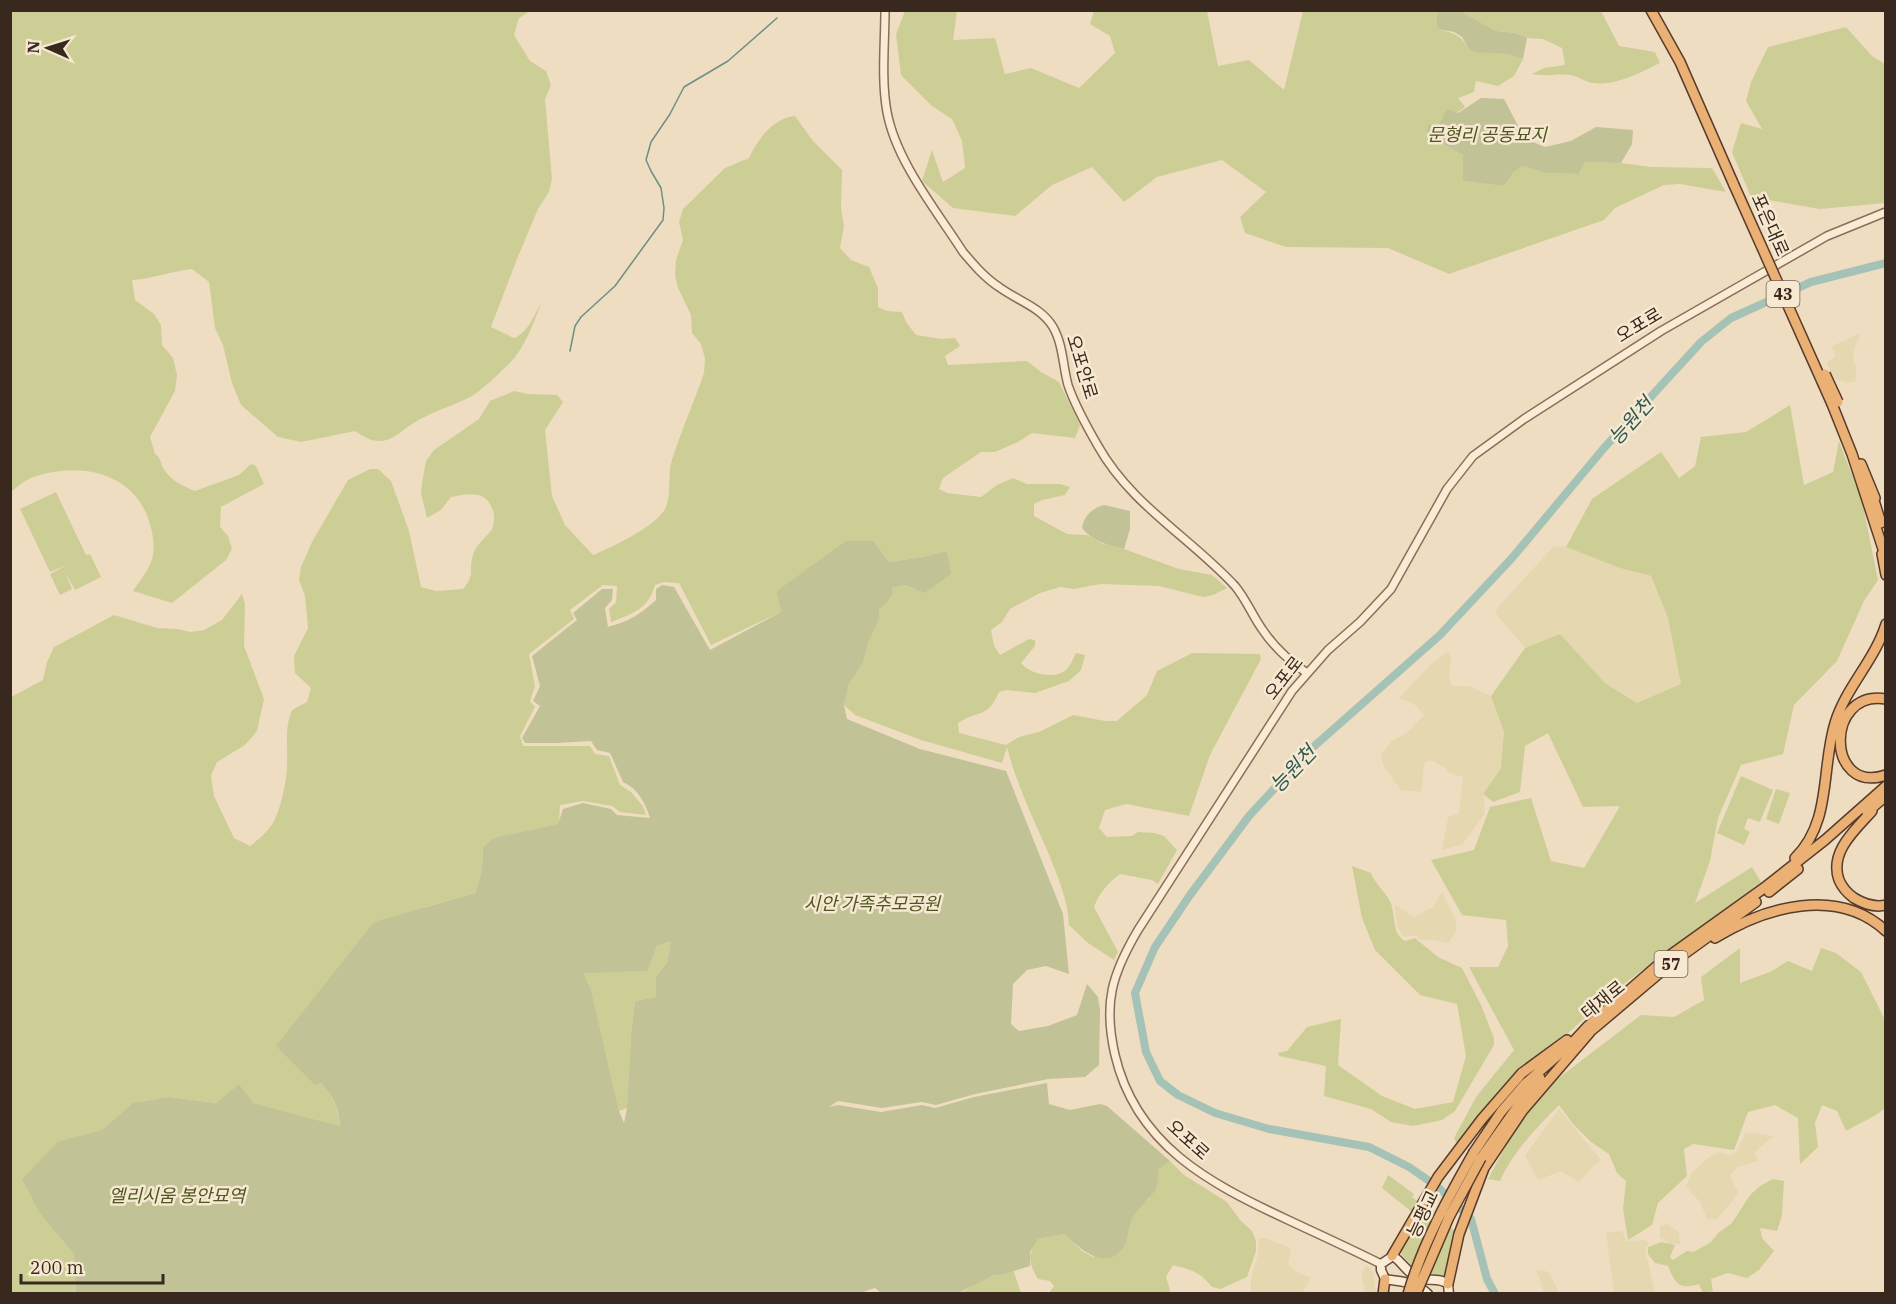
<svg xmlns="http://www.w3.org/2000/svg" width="1896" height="1304" font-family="'IBM Plex Serif','Noto Sans KR',serif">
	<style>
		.farmland { fill: #e5d7af }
		.green { fill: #cdce95 }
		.cemetery { fill: #c1c295; fill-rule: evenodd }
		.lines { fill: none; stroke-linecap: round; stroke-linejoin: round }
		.stream { stroke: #6b9083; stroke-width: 1.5 }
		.river { stroke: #a4c2b6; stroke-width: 8 }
		.tertiary-casing { stroke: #8a6e58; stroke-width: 10 }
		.secondary-casing { stroke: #6b4f3c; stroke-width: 11 }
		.trunk-casing { stroke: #573c2d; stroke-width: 12 }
		.tertiary { stroke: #faebd5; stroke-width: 7 }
		.secondary { stroke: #faebd5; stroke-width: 8 }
		.trunk { stroke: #eab074; stroke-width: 9 }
		.trunk-bridge-casing { stroke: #573c2d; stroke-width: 12; stroke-linecap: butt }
		.trunk-bridge { stroke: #eab074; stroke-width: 9 }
		.labels { text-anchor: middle; stroke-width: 5; stroke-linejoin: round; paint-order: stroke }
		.shield { fill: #f6e8d1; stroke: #726253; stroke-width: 1.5 }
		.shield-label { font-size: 16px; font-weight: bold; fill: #39281d }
		.park-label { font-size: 18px; font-style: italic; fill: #4e5623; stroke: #f6e8d1 }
		.street-label { font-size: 18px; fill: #39281d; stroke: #f6e8d1 }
		.water-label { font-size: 20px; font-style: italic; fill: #2c5952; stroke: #f6e8d1 }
	</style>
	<rect width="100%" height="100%" fill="#efddc2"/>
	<path class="farmland" d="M1861 333 1854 349 1853 360 1856 367V381L1847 383 1833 378 1827 362 1835 357 1832 346Z
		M1554 546 1566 547 1620 568 1651 576 1668 618 1681 684 1637 703 1605 683 1560 635 1525 648 1495 613 1498 607Z
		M1447 652 1450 654 1451 661 1449 676 1452 686H1469L1491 696 1504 732 1501 768 1483 794 1485 804 1484 815 1462 845 1442 850 1448 817 1459 813 1463 777 1449 773 1446 769 1434 761H1427L1424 766 1421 792 1401 790 1384 767 1381 755 1391 742 1409 731 1424 715 1415 705 1399 698 1429 666Z
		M1442 892 1456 920V933L1448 943 1433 940H1420L1416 935 1405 937 1401 934 1397 926 1395 905 1414 917 1433 907Z
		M1559 1109 1601 1160 1592 1167 1579 1182 1561 1171 1538 1180 1525 1155Z
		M1754 1133 1773 1136 1755 1152 1758 1161 1737 1167 1730 1176 1738 1192 1736 1197 1716 1220 1707 1219 1700 1202 1686 1187 1692 1172 1709 1157 1719 1152 1731 1155 1736 1152 1745 1134Z
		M1667 1224 1679 1232 1680 1244H1670L1660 1237V1226Z
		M1622 1231 1627 1241 1646 1240 1649 1243 1645 1250 1655 1293H1614L1606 1233Z
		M1259 1238H1265L1291 1248 1288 1264 1297 1272 1311 1278 1302 1293H1251V1278L1258 1254Z
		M1366 1265 1373 1271 1376 1293H1360L1364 1292V1286L1361 1277Z
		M1536 1270 1546 1271 1550 1274 1559 1293H1544L1539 1276Z"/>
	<path class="green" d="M11 10 530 11 519 18 514 35 530 61 546 71 551 85 545 99 552 179 549 192 538 209 517 259 491 327 514 338C528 333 534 315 541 303 533 325 525 347 509 364 499 373 482 391 470 397 451 407 430 412 412 424 402 430 393 441 380 441 370 441 363 436 355 431L301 442 278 437 241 405 232 383 223 345 215 328 209 282 192 269C172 271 152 279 132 280L135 300 154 314 161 325 162 345 173 358 177 375 175 391 150 437 155 454C162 458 160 465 165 471 172 481 185 487 195 491L239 475 251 464 256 466 264 484 221 507 220 527 228 536 232 549 226 560 172 603 133 591C140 580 151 568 153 555 155 542 152 530 148 518 131 471 77 462 34 477 26 479 17 487 11 492Z
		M905 11H957L953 40 995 38 1005 74 1031 68 1079 88 1115 53 1110 36 1090 24 1094 11H1207L1218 66 1249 60 1284 90 1303 11H1439L1436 19 1438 29C1454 33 1461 35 1470 50L1508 54 1523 59 1514 76 1498 86 1476 81 1474 92 1458 98 1465 107 1439 125 1427 136 1463 155V181L1504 186 1513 173 1522 166 1545 173 1579 174 1585 162 1621 163 1651 167 1712 168 1726 192 1680 184 1664 185 1615 208 1604 220 1449 274 1388 248 1286 247 1245 233 1240 217 1266 192 1222 160 1157 177 1124 202 1092 167 1052 185 1015 216 953 208 922 181 932 150 943 182 965 168 962 141 952 119 932 106 901 75 896 34Z
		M1460 11H1601L1619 46 1655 52 1660 63C1639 73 1617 86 1593 83 1585 82 1578 76 1570 75 1558 73 1546 77 1532 74L1544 68 1565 65 1562 48 1543 39 1527 38 1516 33 1496 31Z
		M1846 27 1872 56 1885 64V203L1820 209 1751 197 1732 152 1741 123 1762 129 1746 101 1751 82 1768 47Z
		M795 116 813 141 842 170 841 208 844 226 840 248 851 260 869 267 878 288V307L887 311 902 312 906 322 916 335 941 339 955 338 960 346 945 356 948 365 1027 361 1041 372 1059 382 1080 425 1075 438 1032 433 1018 442 995 452H981L943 478 939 489 947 493 981 497 997 485 1013 478 1027 484H1060L1070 487 1065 495 1042 500 1034 504V516L1067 534 1087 535 1101 543 1124 549 1179 569 1212 575 1227 588 1213 595 1203 597 1159 586 1101 584 1073 589 1060 587 1040 593 1010 609 1002 622 991 630 994 646 1000 655 1029 639 1035 640V646L1021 663C1030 674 1054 680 1066 670 1071 666 1073 658 1076 653L1085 655 1081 670 1069 681 1035 693 1007 690 999 692C987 719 980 709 958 723L959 733 1006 745 1019 737 1039 732 1073 715 1105 721H1117L1147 695 1157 671 1192 653 1260 654 1261 659 1210 755 1189 816 1126 804 1105 810 1099 828 1107 837 1132 836 1138 832 1155 833 1164 836 1177 850 1158 884 1152 880 1120 874C1108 883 1099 893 1094 907L1118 952 1114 960 1088 943 1069 925C1068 899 1057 875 1047 850 1032 816 1016 783 1007 747L1002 763 921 740 855 715 844 705 849 684 863 663 868 643 880 618 879 610 890 600 892 588 906 585 924 592 950 574 947 551 923 557 889 562 874 541 781 612 711 645 679 583 664 582 655 585C649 608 633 614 611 622L609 609 616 602 617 586 603 585 570 610 574 619 529 654 535 686 530 701 535 707 520 736 523 746H590L595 754 609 756 620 785 631 792 643 806 646 815 620 812 612 806 583 801 560 805 559 824 493 838 483 847 482 870 475 893 425 907 316 1086 321 1083C333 1096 338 1108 340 1126L254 1103 239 1084 217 1103 169 1097 133 1103 103 1130 59 1141 41 1215 74 1254 76 1293 11 1294V697L43 680 47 662 54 647 114 615 157 628 178 629 190 632 204 630 222 620 242 594 245 604 244 646 264 699 257 731 245 745 217 762 211 776 214 796 234 838 250 846C259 839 270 830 275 819 281 807 287 779 287 765 288 744 284 730 292 710L307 702 311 688 295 673 294 656 308 628 305 596 299 580 301 567 312 542 348 480 370 469H378L391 481 409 531 421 587 436 591 463 589C476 574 468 571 473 555 476 544 486 538 492 529 494 524 495 516 493 511 487 490 469 493 451 497L441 510 427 518 421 493 422 483 426 461 434 450 479 419 490 401 514 391 528 394 557 395 563 402 545 430 552 496 565 525 593 555C612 547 658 526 666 507 672 492 667 475 672 460 681 431 694 402 704 373L705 359 701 344 692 333 691 315 678 288 675 275 676 260 683 240 679 222 683 209 725 168 749 158C758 139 773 118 795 116Z
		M1790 405 1804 485 1833 472 1839 441 1862 501 1878 580 1864 601 1837 661 1794 705 1783 754 1741 765 1718 818 1710 861 1695 903 1752 867 1761 882 1613 992 1543 1056 1457 1145 1454 1138 1476 1097 1514 1050 1469 967H1498L1508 946 1506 920 1462 915 1431 860 1474 850 1490 807 1531 798 1551 861 1584 868 1620 806 1583 807 1548 733 1525 746 1520 792 1493 802 1483 794 1501 768 1504 732 1491 696 1525 648 1560 634 1605 683 1637 703 1681 684 1668 618 1651 576 1620 568 1566 547 1592 499 1661 452 1679 478 1695 466 1701 437 1746 432Z
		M56 492 86 555 90 554 101 577 75 590 65 572 72 589 60 595 50 574 67 565 50 572 20 509Z
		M1741 776 1773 790 1760 822 1748 818 1744 829 1750 832 1744 845 1717 833Z
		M1776 789 1790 793 1779 824 1766 819Z
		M1352 866 1371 873C1375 884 1385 891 1390 901 1396 914 1391 933 1405 941L1415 938 1438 957 1462 968 1481 1005 1494 1038V1045L1455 1111 1442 1120 1413 1126 1391 1122 1371 1109 1324 1096 1326 1066 1279 1056 1278 1053 1287 1051 1307 1027 1341 1019 1338 1065 1382 1096 1415 1109 1453 1102 1466 1056 1457 1004 1420 995 1375 950 1362 918Z
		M671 941 667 963 656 976V997L635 1001 631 1035 627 1108 619 1111 591 989 582 972 646 971 657 946Z
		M1740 948V983L1770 972 1788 961 1812 971 1821 948 1836 953 1861 972 1885 1020V1108C1874 1118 1859 1123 1846 1131L1837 1111 1822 1105 1815 1123 1818 1147 1800 1164 1798 1118 1775 1105 1748 1112 1734 1150 1693 1144 1684 1149 1687 1176 1658 1203 1652 1225 1628 1240 1623 1209 1626 1181 1617 1173 1609 1154 1591 1142 1573 1124 1559 1105C1537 1127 1513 1152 1500 1181L1488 1179 1524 1112 1556 1080 1641 1015 1674 1017 1704 1000 1701 977Z
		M1170 1161 1184 1175 1227 1202 1240 1220 1252 1231 1256 1241V1251L1247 1277 1220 1289 1212 1287C1200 1272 1192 1270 1173 1265L1166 1277 1171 1293H1049L1054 1286 1050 1281 1038 1279C1028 1262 1027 1256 1038 1239L1064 1234 1082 1251 1093 1257 1124 1247 1129 1223 1137 1209 1149 1199 1156 1187 1159 1169Z
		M1388 1175 1414 1194 1412 1197 1454 1230 1446 1276C1421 1275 1412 1270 1399 1250L1418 1217 1382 1188Z
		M1773 1179 1784 1181 1782 1215 1777 1231 1760 1228 1762 1238 1774 1251 1759 1270 1747 1278 1728 1273 1711 1279 1713 1291 1703 1293 1699 1284C1680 1290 1675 1284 1668 1266L1655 1263 1648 1254V1247L1662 1242 1675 1245 1670 1257 1673 1260 1687 1251 1694 1252 1711 1242 1718 1233 1732 1223 1750 1195 1760 1186Z
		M1013 1269 1021 1293 958 1294C967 1290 975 1283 985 1279 994 1274 1004 1274 1013 1269Z"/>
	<path class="cemetery" d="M1439 11H1460L1496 31 1516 33 1527 38 1523 59 1508 54 1475 52 1470 50 1462 37 1454 32 1438 29 1436 19Z
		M1481 98 1504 99 1525 139 1545 147 1571 141 1596 127 1633 130 1632 144 1621 163 1585 162 1579 174 1545 173 1522 166 1513 173 1504 186 1463 181V155L1427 136 1428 125H1439L1447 109 1458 113Z
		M1104 505 1130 511V529L1124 549C1108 545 1093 542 1082 528 1084 516 1092 508 1104 505Z
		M846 541H874L889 562 923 557 947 551 951 574 924 593 906 585 892 588C893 599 887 603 879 610L880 618 868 643 863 663 849 684 844 705 847 719 920 749 1006 771 1063 914 1069 974 1046 966 1027 970 1013 984 1011 1024 1019 1031 1048 1026 1077 1015 1087 984 1098 997 1100 1010 1099 1065 1085 1077 1048 1079 975 1094 936 1105 921 1102 882 1108 838 1101 829 1107 838 1105 881 1112 922 1105 935 1108 974 1097 1047 1083 1049 1104 1070 1110 1100 1104 1107 1106 1170 1161 1159 1169C1158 1175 1158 1182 1156 1188 1151 1199 1139 1206 1133 1217 1127 1226 1129 1240 1123 1248 1104 1273 1079 1247 1064 1234L1038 1239 1030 1252V1266L1004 1274 994 1275 958 1293H881L875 1288 857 1294 76 1293 74 1254 41 1215 22 1179 59 1141 102 1130 133 1103 169 1097 216 1103 239 1084 254 1103 340 1126C339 1108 333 1096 321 1083L316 1086 276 1046 374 922 475 893 482 870 483 847 493 838 558 824 563 809 583 803 611 809 617 815 650 818C645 802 638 789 623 782L610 753 597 750 591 741 557 743H525L522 738 540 706 533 701 540 686 532 656 577 620 573 613 602 589H613L612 600 605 608 608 627C630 621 639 615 656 600V589L662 585 674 587 710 650 781 612 777 591ZM671 941 667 963 656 976V997L635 1001 631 1035 627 1108 624 1123 619 1111 591 989 583 973 647 971 657 946Z"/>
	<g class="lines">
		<path class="stream" d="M570 351 575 326 581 317 615 286 663 220 664 208 661 188 651 171 646 160 651 142 670 114 684 87 728 61 777 18"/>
		<path class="river" d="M1495 1294 1487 1279 1471 1219 1438 1187 1409 1167 1369 1147 1269 1129 1215 1113 1178 1095 1160 1081 1146 1052 1135 993 1155 947 1190 895 1249 816 1311 749 1440 635 1512 558 1604 448 1701 342 1731 318 1811 282 1886 263"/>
		<defs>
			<path id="tertiary" d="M885 10C885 43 881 79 887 112 896 161 936 210 963 252 974 265 985 278 999 287 1018 301 1041 307 1053 327 1063 344 1063 367 1068 385 1075 406 1087 427 1098 446 1131 505 1191 538 1235 586 1246 599 1252 615 1262 629 1274 647 1289 661 1307 673
				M1381 1264C1349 1248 1318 1234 1286 1219 1209 1183 1136 1145 1115 1055 1103 1003 1112 974 1138 930L1292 691 1328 650 1360 622 1391 589 1447 489 1473 456 1524 419 1661 331 1827 236 1886 212"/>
			<path id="secondary" d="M1428 1294C1415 1281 1401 1282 1385 1279L1381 1270V1264L1393 1256C1405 1264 1404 1271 1419 1278 1429 1282 1439 1277 1448 1284L1449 1294"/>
			<path id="trunk" d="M1651 10 1680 62 1734 185
				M1832 404 1852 454 1886 558
				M1861 464 1875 498
				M1872 494 1881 523
				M1882 554 1886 575
				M1886 699C1824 689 1826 796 1886 775
				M1872 811C1855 830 1829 852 1839 880 1842 887 1847 893 1854 898 1864 904 1874 908 1886 905
				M1867 812 1886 796
				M1795 858C1832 822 1821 768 1835 723 1846 687 1875 660 1886 624
				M1769 892 1798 869
				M1715 938C1765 907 1837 886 1886 931
				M1592 1030 1669 965 1756 902
				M1474 1152 1501 1112 1525 1084 1574 1041 1587 1027 1665 959 1764 888 1825 840 1886 786
				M1481 1158 1532 1086 1540 1078
				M1392 1256 1438 1177 1482 1119 1522 1073 1567 1040
				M1448 1284 1459 1234 1484 1168 1523 1110 1590 1032
				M1383 1294 1385 1279"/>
		</defs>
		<use href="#tertiary" class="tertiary-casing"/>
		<use href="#secondary" class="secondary-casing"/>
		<use href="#trunk" class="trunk-casing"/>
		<use href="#tertiary" class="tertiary"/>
		<use href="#secondary" class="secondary"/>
		<use href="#trunk" class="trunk"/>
		<defs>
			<path id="trunk-bridge" d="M1734 185 1832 404
				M1825 374 1838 402
				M1408 1294C1423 1243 1448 1198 1474 1152
				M1416 1294 1449 1217 1481 1158"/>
		</defs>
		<use href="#trunk-bridge" class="trunk-bridge-casing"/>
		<use href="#trunk-bridge" class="trunk-bridge"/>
	</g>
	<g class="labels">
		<g class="shield">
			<rect x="1766.5" y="281" width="33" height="26" rx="4.5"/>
			<rect x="1654.5" y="951" width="33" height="26" rx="4.5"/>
		</g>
		<g class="shield-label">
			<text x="1783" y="300">43</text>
			<text x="1671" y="970">57</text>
		</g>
		<g class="park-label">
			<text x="1487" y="141">문형리 공동묘지</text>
			<text x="872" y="910">시안 가족추모공원</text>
			<text x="177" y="1202">엘리시움 봉안묘역</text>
		</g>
		<g class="street-label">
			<text transform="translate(1770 225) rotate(66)" y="6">포은대로</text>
			<text transform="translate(1639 325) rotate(-31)" y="6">오포로</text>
			<text transform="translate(1082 367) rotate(73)" y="6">오포안로</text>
			<text transform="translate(1284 678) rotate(-52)" y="6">오포로</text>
			<text transform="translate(1603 1000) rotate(-39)" y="6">태재로</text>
			<text transform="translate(1188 1140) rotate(42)" y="6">오포로</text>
			<text transform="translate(1423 1214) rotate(-65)" y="6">능평교</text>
		</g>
		<g class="water-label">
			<text transform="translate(1631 421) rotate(-48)" y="7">능원천</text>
			<text transform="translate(1293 769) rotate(-46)" y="7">능원천</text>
		</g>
	</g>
	<rect width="1896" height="1304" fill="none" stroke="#39281d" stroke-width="24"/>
	<g transform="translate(48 48) rotate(273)" stroke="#f6e8d1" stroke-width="4.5" paint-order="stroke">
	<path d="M0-4.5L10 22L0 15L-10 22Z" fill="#39281d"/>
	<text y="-9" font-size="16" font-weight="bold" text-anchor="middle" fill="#39281d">N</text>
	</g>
	<path d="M21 1274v9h142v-9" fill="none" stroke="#39281d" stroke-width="3"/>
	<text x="30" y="1274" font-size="18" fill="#39281d" stroke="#f6e8d1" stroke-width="4.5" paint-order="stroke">200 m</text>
</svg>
